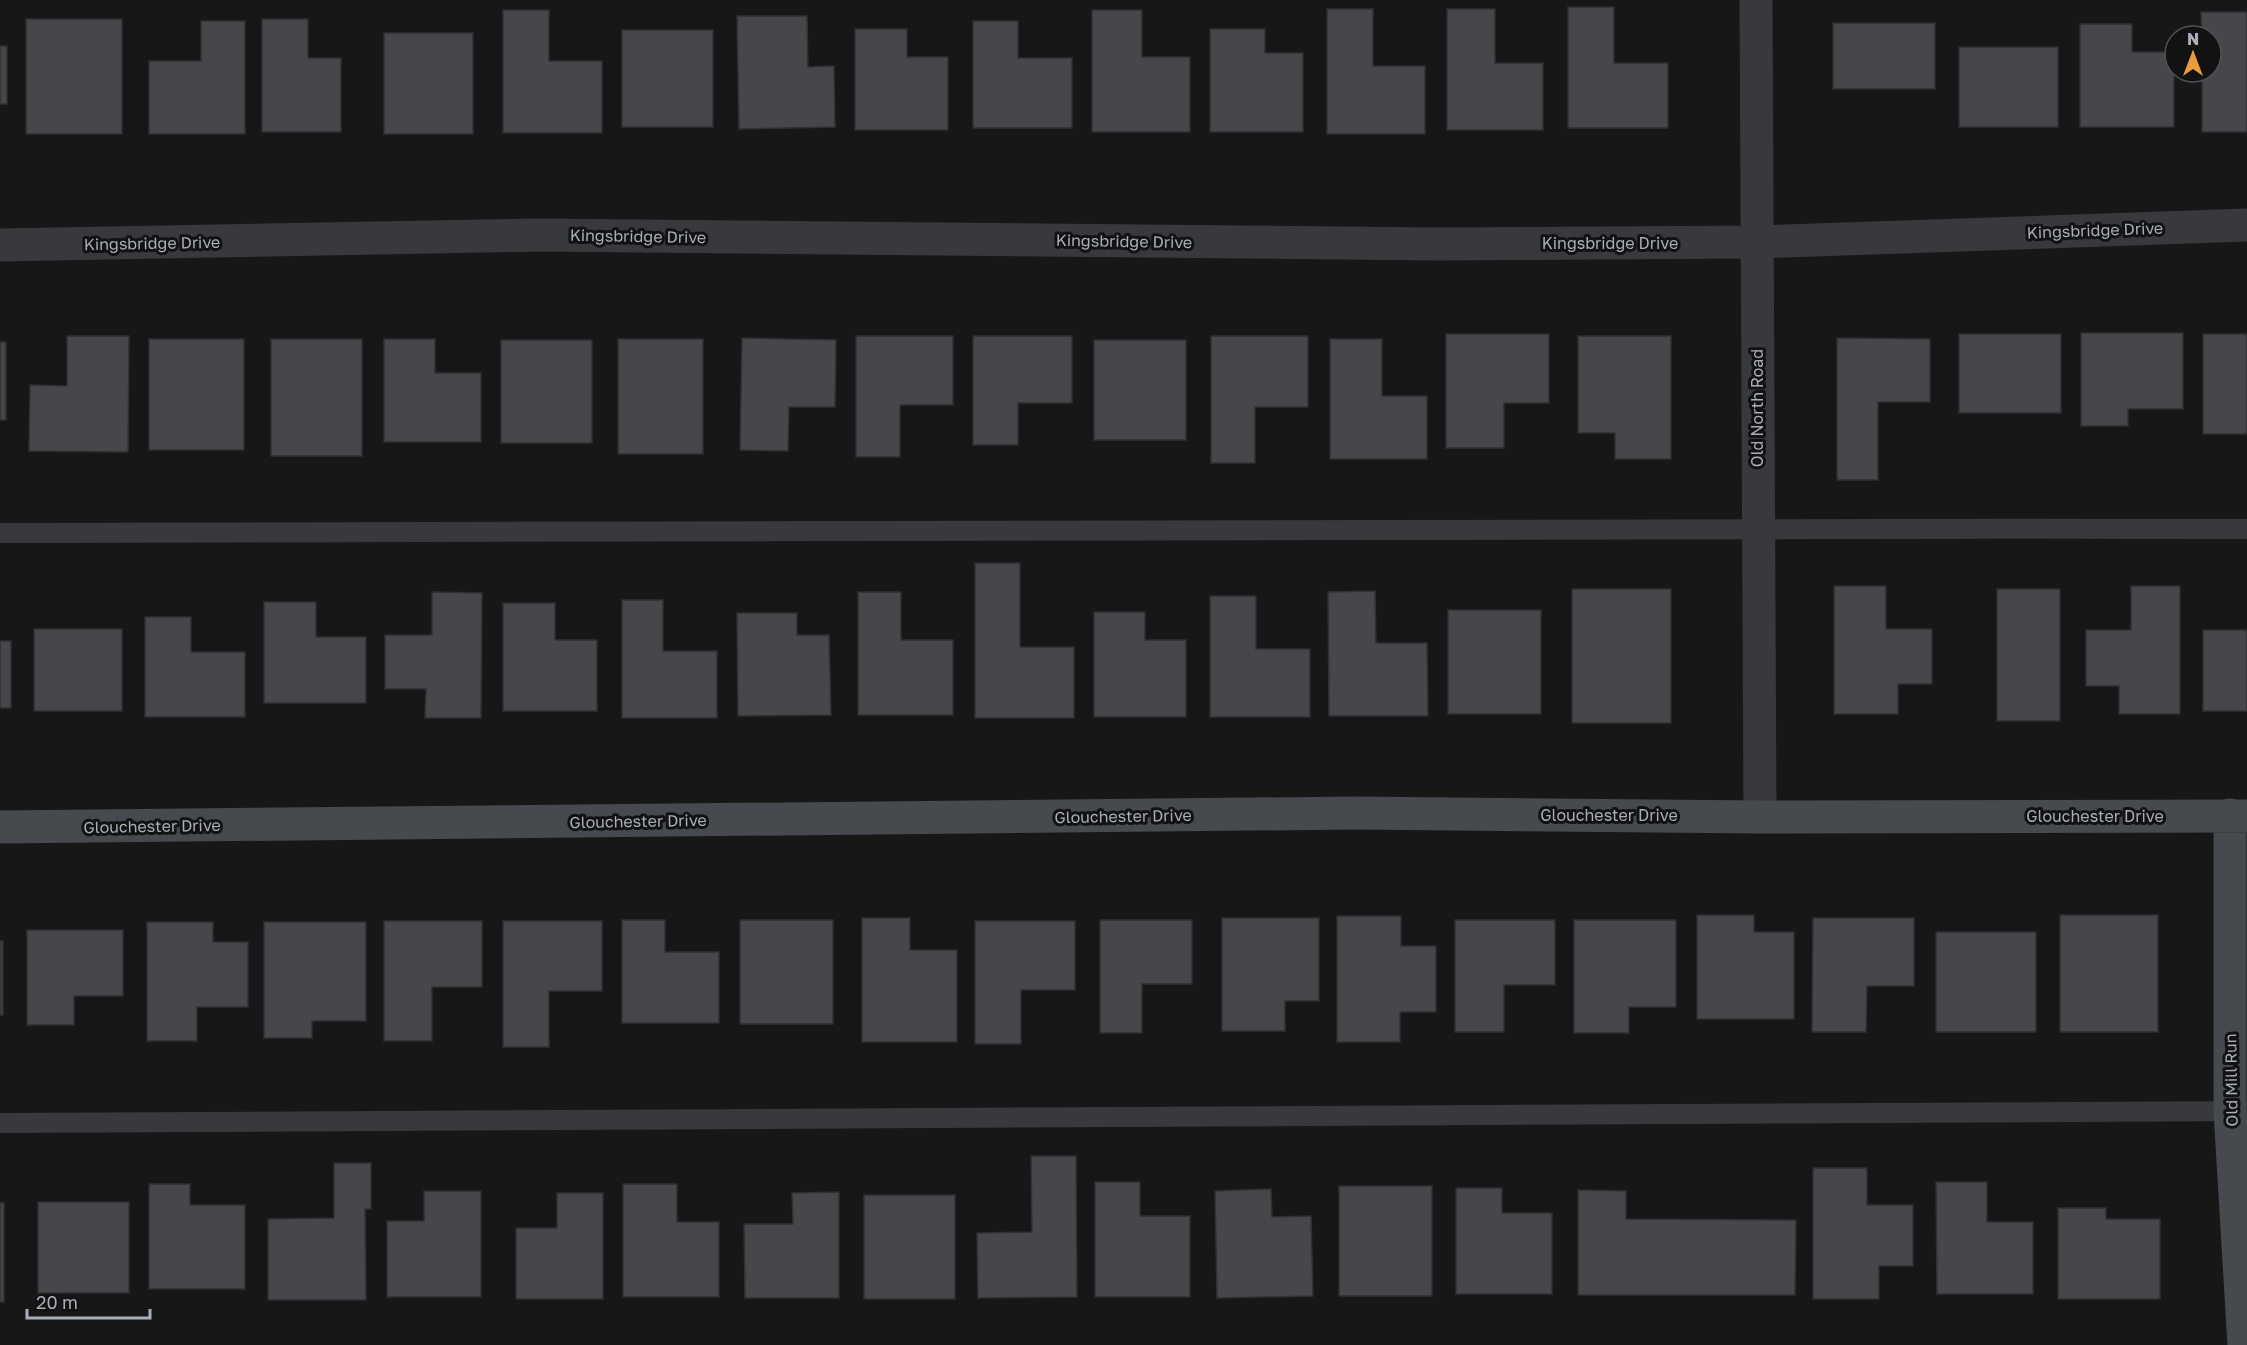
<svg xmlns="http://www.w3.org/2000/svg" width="2247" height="1345" font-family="'Golos Text',sans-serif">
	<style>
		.building { fill: #46474b; stroke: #313134; stroke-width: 1.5 }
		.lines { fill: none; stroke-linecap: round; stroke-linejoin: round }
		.lane { stroke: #38393d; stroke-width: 20 }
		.street { stroke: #38393d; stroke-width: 33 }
		.secondary { stroke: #46494d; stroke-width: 33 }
		.labels { text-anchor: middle; stroke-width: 6; stroke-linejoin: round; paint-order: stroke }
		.street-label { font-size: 16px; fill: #a9afb8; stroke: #121213 }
	</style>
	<rect width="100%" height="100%" fill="#171718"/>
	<path class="building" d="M1568 7H1614V63H1668V128H1568Z
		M1327 9H1373V66H1425V134H1327Z
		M1447 9H1495V63H1543V130H1447Z
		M503 10H549V61H602V133H503Z
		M1092 10H1142V57H1190V132H1092Z
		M2201 12H2247V132H2202V72H2211V36H2202Z
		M737 16H807L808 67 834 66 835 127 739 129Z
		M26 19H122V134H26Z
		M262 19H308V58H341V132H262Z
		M201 21H245V134H149V61H201Z
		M973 21H1018V58H1072V128H973Z
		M1833 23H1935V89H1833Z
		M2080 24H2132V52H2174V127H2080Z
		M855 29H907V57H948V130H855Z
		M1210 29H1265V53H1303V132H1210Z
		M622 30H713V127H622Z
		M384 33H473V134H384Z
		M0 46H7V104H0Z
		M1959 47H2058V127H1959Z
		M2081 333H2183V409H2128V426H2081Z
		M1446 334H1549V403H1504V448H1446Z
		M1959 334H2061V413H1959Z
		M2203 334H2247V434H2203Z
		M67 336H129L128 452 29 451 30 385 67 386Z
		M856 336H953V405H900V457H856Z
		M973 336H1072V403H1018V445H973Z
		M1211 336H1308V407H1255V463H1211Z
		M1578 336H1671V459H1615V433H1578Z
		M742 338 836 340 835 407H789L788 451 740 450Z
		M1837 338 1930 339V402H1878V480H1837Z
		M149 339H244V450H149Z
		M271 339H362V456H271Z
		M384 339H435V373H481V442H384Z
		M618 339H703V454H618Z
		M1330 339H1382V396H1427V459H1330Z
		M501 340H592V443H501Z
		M1094 340H1186V440H1094Z
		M0 342H6V420H0Z
		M975 563H1020V647H1074V718H975Z
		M1834 586H1886V629H1932V684H1898V714H1834Z
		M2131 586H2180V714H2119V686H2086V630H2131Z
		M1572 589H1671V723H1572Z
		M1997 589H2060V721H1997Z
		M1375 591 1376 643H1427L1428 716H1329L1328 592Z
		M432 592 482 593 481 718H425L426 689H385V635H432Z
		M858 592H901V640H953V715H858Z
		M1210 596H1256V649H1310V717H1210Z
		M622 600H663V651H717V718H622Z
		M264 602H316V637H366V703H264Z
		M503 603H555V640H597V711H503Z
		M1448 610H1541V714H1448Z
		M1094 612H1145V640H1186V717H1094Z
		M737 613H797V635H829L831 715 738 716Z
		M145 617H191V652H245V717H145Z
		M34 629H122V711H34Z
		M2203 630H2247V711H2203Z
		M0 641H11V708H0Z
		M1697 915H1754V932H1794V1019H1697Z
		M2060 915H2158V1032H2060Z
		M1337 916H1401V946H1436V1012H1400V1042H1337Z
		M862 918H910V950H957V1042H862Z
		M1222 918H1319V1001H1285V1031H1222Z
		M1813 918H1914V986H1867L1866 1032H1812Z
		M622 920H665V952H719V1023H622Z
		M740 920H833V1024H740Z
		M1100 920H1192V984H1142V1033H1100Z
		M1455 920H1555V985H1504V1032H1455Z
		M1574 920H1676V1007H1629V1033H1574Z
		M384 921H482V987H432V1041H384Z
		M503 921H602V991H549V1047H503Z
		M975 921H1075V990H1021V1044H975Z
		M147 922H213V942H248V1007H197V1041H147Z
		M264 922H366V1021H312V1038H264Z
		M27 930H123V996H74V1025H27Z
		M1936 932H2036V1032H1936Z
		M0 941H3V1015H0Z
		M1031 1156H1076L1077 1297 978 1298 977 1233 1032 1232Z
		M334 1163H371V1209H365L366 1300H268V1219L334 1218Z
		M1813 1168H1867V1205H1913V1266H1879V1299H1813Z
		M1095 1182H1140V1216H1190V1297H1095Z
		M1936 1182H1987V1222H2033V1294H1937Z
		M149 1184H190V1205H245V1289H149Z
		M623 1184H677V1222H719V1297H623Z
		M1339 1186H1432V1296H1339Z
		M1456 1188H1502V1213H1552V1294H1456Z
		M1271 1189 1272 1217 1311 1216 1313 1296 1217 1298 1215 1191Z
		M1578 1190 1626 1191V1219L1796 1220 1795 1295H1578Z
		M424 1191H481V1297H387V1221H424Z
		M839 1192V1298H745L744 1224H793L792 1193Z
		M557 1193H603V1299H516V1228H557Z
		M864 1195H955V1299H864Z
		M38 1202H129V1293H38Z
		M0 1203H4V1302H0Z
		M2058 1208H2106V1219H2160V1299H2058Z"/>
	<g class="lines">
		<path class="lane" d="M0 533C749 532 1498 528 2247 529
			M0 1123 2247 1111"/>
		<path class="street" d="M1756 0 1760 817
			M0 245 542 235 1435 244 1757 242 2247 225"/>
		<path class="secondary" d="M2230 815V1111L2244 1345
			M0 827 1355 813 1760 817 2247 816"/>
	</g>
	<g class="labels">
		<g class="street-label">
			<text transform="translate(2095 230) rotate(-2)" y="6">Kingsbridge Drive</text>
			<text transform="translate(638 236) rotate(1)" y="6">Kingsbridge Drive</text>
			<text transform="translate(1124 241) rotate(1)" y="6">Kingsbridge Drive</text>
			<text transform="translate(152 243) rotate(-1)" y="6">Kingsbridge Drive</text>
			<text x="1610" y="249">Kingsbridge Drive</text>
			<text transform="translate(1757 408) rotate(-90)" y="6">Old North Road</text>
			<text x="1609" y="821">Glouchester Drive</text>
			<text transform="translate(1123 816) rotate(-1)" y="6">Glouchester Drive</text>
			<text x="2095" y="822">Glouchester Drive</text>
			<text transform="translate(638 821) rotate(-1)" y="6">Glouchester Drive</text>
			<text transform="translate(152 826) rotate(-1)" y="6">Glouchester Drive</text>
			<text transform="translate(2231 1080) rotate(-91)" y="6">Old Mill Run</text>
		</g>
	</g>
	<g transform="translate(2193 54)"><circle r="28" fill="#121213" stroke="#4e5155" stroke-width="1.5"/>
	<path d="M0-4.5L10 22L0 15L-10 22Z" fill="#ea9b3d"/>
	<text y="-9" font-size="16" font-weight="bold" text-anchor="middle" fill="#a9afb8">N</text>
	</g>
	<path d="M27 1309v9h123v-9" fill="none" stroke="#a9afb8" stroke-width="3"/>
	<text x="36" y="1309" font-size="18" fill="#a9afb8" stroke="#121213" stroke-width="4.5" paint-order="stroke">20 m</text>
</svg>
